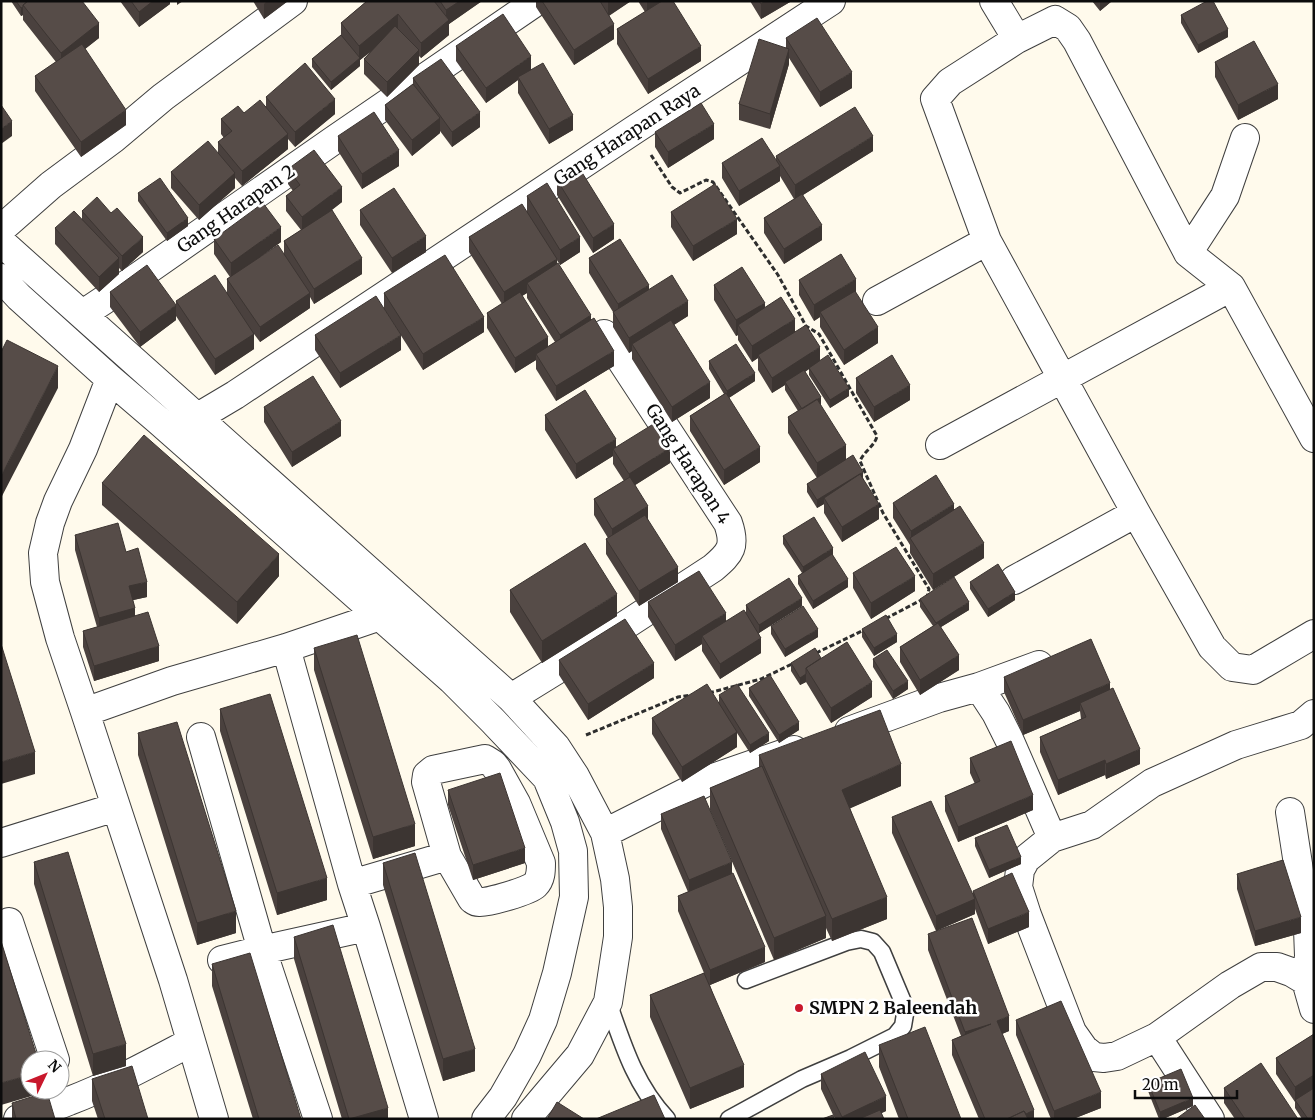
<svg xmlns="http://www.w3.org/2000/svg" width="1315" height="1120" font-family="Merriweather,serif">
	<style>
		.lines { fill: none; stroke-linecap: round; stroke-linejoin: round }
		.service-casing { stroke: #3f3f3f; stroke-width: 19 }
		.minor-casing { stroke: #3f3f3f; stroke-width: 30 }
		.path { stroke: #2e2e2e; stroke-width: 3; stroke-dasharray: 5 2.5; stroke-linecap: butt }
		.service { stroke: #fff; stroke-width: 16 }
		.minor { stroke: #fff; stroke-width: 28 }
		.wall { fill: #4a413e; fill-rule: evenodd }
		.shaded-wall { fill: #3c3532 }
		.building { fill: #564c48; stroke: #3c3532 }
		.poi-dot { fill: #c9182c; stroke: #fff; stroke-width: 2 }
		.labels { text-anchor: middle; stroke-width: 5; stroke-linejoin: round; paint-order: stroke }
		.street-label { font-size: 18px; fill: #0c0c0c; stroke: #fff }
		.poi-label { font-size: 18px; font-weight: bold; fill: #0c0c0c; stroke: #fff; text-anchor: start }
	</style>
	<rect width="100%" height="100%" fill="#fffaec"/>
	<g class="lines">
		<defs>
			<path id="service" d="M608 1002C623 1045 635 1085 667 1119
				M729 1119 802 1079 851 1058 895 1036 903 1026 905 1014 903 1002 882 952 873 942 861 939 846 942 746 980"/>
			<path id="minor" d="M994 1 1017 39
				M1 229 51 185 113 139 163 97 293 1
				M1 242 511 698 556 747 575 776 605 833 615 879 618 907V937L608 1002 580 1055 526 1119
				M1188 253 1225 196 1245 138
				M1 278 19 297 110 379 159 421 452 680 493 721 547 778 565 822 573 851 574 897 557 973 543 1020 527 1055 503 1097 486 1119
				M877 301 987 241
				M83 314 119 290 334 140 537 1
				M110 379 83 449 58 501 50 523 43 553 45 582 60 638 85 712 173 980 214 1119
				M198 417 235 395 634 130 831 1
				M1314 438 1231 287 1188 253 1077 41 1068 28 1055 20 1017 39 950 82 935 99 987 241 1136 513 1212 647 1232 667 1253 670 1314 634
				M940 445 1231 287
				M1014 580 1136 513
				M286 648 352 884 366 927 424 1119
				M979 687 1039 665
				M511 698 558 669 713 568C731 553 736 546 728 523L604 334
				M85 712 172 681 286 648 380 616
				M1314 714 1301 725 1236 745 1152 783 1092 825 1052 838 1026 859 1020 870 1018 887 1027 915 1072 1032 1084 1049 1094 1057 1104 1058 1117 1056 1157 1037 1230 985 1261 967H1277L1291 972 1306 981 1314 1009
				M849 731 939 698 979 687 996 713 1009 739 1052 838
				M201 737 262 950 318 1119
				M485 759 493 764 497 769 516 803 541 863C541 871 541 879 535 885 529 891 487 903 479 902 475 902 475 901 472 899L447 856 426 782 427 775 433 770Z
				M1290 812 1308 929 1309 956 1306 981
				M605 833 716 777 794 750
				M1 843 116 807
				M352 884 447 856
				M9 922 55 1060
				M222 960 262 950 366 927
				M1157 1037 1210 1119
				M18 1119C35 1113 52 1108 69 1101 111 1085 151 1063 191 1042"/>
		</defs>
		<use href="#service" class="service-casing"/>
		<use href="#minor" class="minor-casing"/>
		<path class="path" d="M651 155 672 187 680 193 706 180 713 182 778 275 806 326 819 334 877 436C875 446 864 451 860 461L883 513 929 589 927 597 885 619
			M816 653 864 630
			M709 693 761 679 794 663
			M586 735 678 697 692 695"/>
		<use href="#service" class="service"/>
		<use href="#minor" class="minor"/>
	</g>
	<path class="wall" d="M11 1H82L99 38 85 49 126 125 81 157 35 91V76L56 62 23 20V15L21 16Z
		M120 1H170V4L139 27Z
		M253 1H288L264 19Z
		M367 1H482L449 24V35L421 58 419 56V65L387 97 364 74V59L370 52 360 60V66L331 90 312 67V59L341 35V23Z
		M536 1H631L609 16 614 39 574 65 536 7Z
		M638 1H673L701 61 648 94 617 44V29L645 12Z
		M750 1H790V2L761 19Z
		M1092 1H1112L1100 11Z
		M1181 15 1228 37 1198 53 1181 23Z
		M786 38 852 88 820 107 789 58V64L770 129 739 120V104L786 48Z
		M456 46 531 70 573 130 549 144 518 93V80L486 103 456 61Z
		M1215 62 1278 99 1238 120 1215 77Z
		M413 78 480 127 452 147 440 131V133L412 156 385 120V105L413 84Z
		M266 97 335 114 295 147 288 139V149L242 186 235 178V188L199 220 171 188V172L218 153V142L224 138 221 134V119L244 113 266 106Z
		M655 132 714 139 668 168 655 147Z
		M338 136 399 166 362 189 338 151Z
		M873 151 803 195 822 240 784 264 764 233V218L794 199 780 176V181L739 206 722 178V163L776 160V156Z
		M288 169 342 202 332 210 362 274 314 304 310 297V308L260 342 254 334V349L215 375 176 316V301L227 293V279L230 277 214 254V239L281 242 260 257 284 254V241L301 230 286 211V196L293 191 288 184Z
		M557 180 614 239 593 253 557 195Z
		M138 193 188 226 167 241 138 201Z
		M527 196 580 252 560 265 550 249 557 264 591 320 614 366 556 401 536 369V360L515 373 487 328V313L502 304 469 252V237L527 211ZM527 293V298L555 342 548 347 522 296Z
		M360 210 426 252 392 273 360 225Z
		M82 211 143 252 122 271 119 268V274L99 292 55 244V228L82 219Z
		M671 212 737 234 693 261 671 227Z
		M589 258 649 290 688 316 674 325 710 398 672 422 632 359V351L629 353 613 327V312L589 273Z
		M799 280 856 293 878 343 844 365 820 327V317L814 321 799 295Z
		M714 285 765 308 795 332 820 360 849 396 830 408 809 375V369L805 372 846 460 863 478 879 519 842 542 824 513V504L817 508 807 492V484L817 478 788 433V417L798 411 785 390V385L772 393 758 370V358L752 362 738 340V335L736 336 714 300Z
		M110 292 176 320 140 347 110 307Z
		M384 293 484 332 423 370 384 309Z
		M315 335 401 350 340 388 315 350Z
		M709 361 755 381 729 398 760 462 724 485 690 431V416L724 394 709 369Z
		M856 378 910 400 874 422 856 393Z
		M264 407 341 436 292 467 264 422Z
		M545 415 616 447 670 463 635 485 648 520 678 582 639 606 606 554V539L608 538 594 515V499L624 481 613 464V456L576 479 545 430Z
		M102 483 279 576 237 624 102 505Z
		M893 503 984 558 933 590 910 553V545L893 518Z
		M75 535 126 552 147 597 133 600 135 616 159 661 94 681 83 647V631L97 627 75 550Z
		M783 536 833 556 848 587 813 609 798 584V576L802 573 783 544Z
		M853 573 915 591 871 619 853 588Z
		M970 582 1015 600 988 617 970 589Z
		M510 590 617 616 542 663 510 612Z
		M920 599 969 610 941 627 959 670 920 695 900 662V647L933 626 920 607Z
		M648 602 726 621 746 613V605L802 606 759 633 761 653 720 679 702 651V644L675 661 648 617Z
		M771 626 818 637 785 657 771 634Z
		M862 629 897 642 874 656 862 637Z
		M314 648 415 846 373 859 314 670Z
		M821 658 872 697 831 723 806 682 800 685 791 671V663Z
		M873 659 908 689 893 699 873 667Z
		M559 660 654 678 588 720 559 675Z
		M1004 677 1110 689 1140 764 1106 779 1105 775 1058 795 1040 752V737L1081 719 1080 711 1023 735 1004 692Z
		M749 688 799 730 779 743 749 696Z
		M719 695 769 741 750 753 737 733V747L682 782 652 734V718L719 702Z
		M220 709 327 900 277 915 220 731Z
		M138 733 236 933 197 945 138 755Z
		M759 755 901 786 850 808 887 919 832 941 826 928V938L774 960 710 810V788L759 768Z
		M970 758 1033 810 958 842 945 811V796L975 784 970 773Z
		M448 790 525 863 473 880 448 805Z
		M661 814 732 873 765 962 710 985 744 1087 690 1109 650 1017V995L704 973 678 911V896L688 892 661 829Z
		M892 817 973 896V891L1029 927 988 944 975 909V914L936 931 892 833Z
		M975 838 1021 864 989 878 975 846Z
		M34 862 126 1066 93 1076 34 884Z
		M383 863 475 1071 443 1081 383 885Z
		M1237 874 1301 933 1255 946 1237 889Z
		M928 934 1009 1031 1002 1034 1034 1119H979L952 1055V1040L961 1036 928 950Z
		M294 937 388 1119H342L294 959Z
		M212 964 301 1119H253L212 986Z
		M1016 1020 1101 1108 1073 1119H1051L1016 1035Z
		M1314 1034V1119H1302L1295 1108V1102L1276 1074V1058Z
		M879 1045 961 1119H899L879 1067Z
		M821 1074 886 1111 881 1113 884 1119H835L821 1089Z
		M92 1079 148 1119H98L92 1101Z
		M1148 1083 1193 1106 1163 1119H1159L1148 1091Z
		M1224 1088 1298 1119H1235L1224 1103Z
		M12 1103 55 1119H12Z"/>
	<path class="shaded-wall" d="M153 1H170V4L139 27V12Z
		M177 1H183L177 5Z
		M267 1H288L264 19V4Z
		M460 1H482L449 24V35L421 58V43L446 23V10Z
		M608 1H631L608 16Z
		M647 1H668L647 15Z
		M765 1H790V2L761 19V4Z
		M1100 1H1112L1100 11Z
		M23 7V15L21 16V8Z
		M398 14V30L360 60V66L331 90V82L359 59V46Z
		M99 23V38L61 68V53Z
		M614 24V39L574 65V50Z
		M1228 29V37L1198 53V45Z
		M701 46V61L648 94V79Z
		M789 49V64L770 129V114Z
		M419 50V65L387 97V82Z
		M531 56V71L518 77V80L486 103V88Z
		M852 72V88L820 107V92Z
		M1278 84V99L1238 120V105Z
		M335 99V114L295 147V132Z
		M126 110V125L81 157V142Z
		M480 112V127L452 147V132Z
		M573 115V130L549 144V129Z
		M440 118V133L412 156V140Z
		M12 121V136L1 144V129Z
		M714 124V139L668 168V152Z
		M288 134V149L242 186V171Z
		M873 136V151L795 200V185Z
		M399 150V166L362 189V174Z
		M780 166V181L739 206V191Z
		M235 173V188L199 220V205Z
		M342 187V202L302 232V217Z
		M188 218V226L167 241V233Z
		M737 219V234L693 261V246Z
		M614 224V239L593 253V238Z
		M822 225V240L784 264V249Z
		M281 227V242L231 278V263Z
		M426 236V252L392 273V258Z
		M143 237V252L122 271V256Z
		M580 237V252L560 265V250Z
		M119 258V274L99 292V277Z
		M362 258V274L314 304V289Z
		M557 259V274L527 283V293L504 307V292Z
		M856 279V294L820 312V317L814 321V305Z
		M649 285V300L618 319V304Z
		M310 293V308L260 342V327Z
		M688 301V316L635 349 632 344V351L629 353V338Z
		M765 303V318L738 325V335L736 336V320Z
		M176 305V320L140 347V332Z
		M591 315V330L560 350V335Z
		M484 317V332L423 370V354Z
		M795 319V334L758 355V358L752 362V346Z
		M878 327V343L844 365V350Z
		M254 334V349L215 375V359Z
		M401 335V350L340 388V373Z
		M548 337V353L536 354V360L515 373V358Z
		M820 347V362L809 368V369L786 384 785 382V385L772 393V378Z
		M614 351V366L556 401V386Z
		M58 366V388L1 498V476Z
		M755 373V381L727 399V391Z
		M710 382V398L672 422V407Z
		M910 385V400L874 422V407Z
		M849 388V396L830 408V400Z
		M821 397V405L802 417V409Z
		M341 421V436L292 467V452Z
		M616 439V454L613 449V456L576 479V464Z
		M846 445V460L817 478V463Z
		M760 447V462L724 485V470Z
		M670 448V463L629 489V474Z
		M863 472V480L824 498V504L817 508V500Z
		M879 504V519L842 542V527Z
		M954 504V519L911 539V531Z
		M648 506V521L612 544V529Z
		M984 543V558L933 590V574Z
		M833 548V556L803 575V567Z
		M279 554V576L237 624V602Z
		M678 567V582L639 606V591Z
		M915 576V591L871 619V603Z
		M848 579V587L813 609V601Z
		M147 582V597L129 601V586Z
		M1015 592V600L988 617V609Z
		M617 594V616L542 663V641Z
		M802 598V606L759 633V625Z
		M969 602V610L936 630V623Z
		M135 608V623L99 633V618Z
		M726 613V628L702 636V644L675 661V645Z
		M818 629V637L785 657V649Z
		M897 634V642L874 656V648Z
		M761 638V653L720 679V664Z
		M159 646V661L94 681V666Z
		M959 655V670L920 695V680Z
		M654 663V678L588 720V704Z
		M806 674V682L800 685V678Z
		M908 681V689L893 699V691Z
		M872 682V697L831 723V708Z
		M1110 683V698L1080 703V711L1023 735V720Z
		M799 722V730L779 743V735Z
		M737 732V747L682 782V767Z
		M769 733V741L750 753V745Z
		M1140 749V764L1106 779V764Z
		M35 752V774L1 784V762Z
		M1105 760V775L1058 795V780Z
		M901 764V786L842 812V790Z
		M1033 795V810L958 842V827Z
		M415 824V846L373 859V837Z
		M525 848V863L473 880V865Z
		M1021 857V864L989 878V870Z
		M732 862V877L689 895V880Z
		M327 878V900L277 915V893Z
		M887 897V919L832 941V919Z
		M975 899V914L936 931V916Z
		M236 911V933L197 945V923Z
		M1029 912V927L988 944V929Z
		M826 916V938L774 960V938Z
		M1301 917V933L1255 946V931Z
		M765 947V962L710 985V970Z
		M1009 1016V1031L997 1036V1021Z
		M991 1024 965 1048V1032Z
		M126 1044V1066L93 1076V1054Z
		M475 1049V1071L443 1081V1059Z
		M744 1065V1087L690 1109V1088Z
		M30 1075V1090H42V1093L1 1105V1083Z
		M1314 1075V1090L1295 1101V1087Z
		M1101 1092V1108L1073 1119H1054V1111Z
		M886 1096V1111L870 1119H842V1117Z
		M1193 1098V1106L1163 1119H1160V1112Z
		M388 1108V1119H349Z
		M1034 1110V1119H1013Z"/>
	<path class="building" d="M16 1H28L23 5V7L21 8Z
		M28 1H82L99 23 61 53 23 5Z
		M131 1H153L139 12Z
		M367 1H434L449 20 421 43 398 14 359 46 341 23Z
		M440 1H460L446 10Z
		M542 1H600L614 24 574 50Z
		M662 1H673L701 46 648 79 617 29Z
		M759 1H765L761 4Z
		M1207 1H1213L1228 29 1198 45 1181 15Z
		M503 14 531 56 486 88 456 46Z
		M817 18 852 72 820 92 786 38Z
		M395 26 419 50 387 82 364 59Z
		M341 35 360 58 331 82 312 59Z
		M759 39 789 49 770 114 739 104Z
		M1254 41 1278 84 1238 105 1215 62Z
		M82 44 126 110 81 142 35 76Z
		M441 59 480 112 452 132 413 78Z
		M305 63 335 99 295 132 266 97Z
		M543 63 573 115 549 129 518 77Z
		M413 84 440 118 412 140 385 105Z
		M260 100 288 134 242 171 218 142 232 131 221 119 238 106 244 113Z
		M701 103 714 124 668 152 655 132Z
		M1 105 12 121 1 129Z
		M855 107 873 136 795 185 776 156Z
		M374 112 399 150 362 174 338 136Z
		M762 138 780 166 739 191 722 163Z
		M208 141 235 173 199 205 171 172Z
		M314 150 342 187 302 217 286 196 300 185 288 169Z
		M578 166 614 224 593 238 557 180Z
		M160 178 188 218 167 233 138 193Z
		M547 183 580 237 560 250 527 196Z
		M715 184 737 219 693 246 671 212Z
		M394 188 426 236 392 258 360 210Z
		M802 194 822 225 784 249 764 218Z
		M97 197 111 213 117 208 143 237 122 256 82 211Z
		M263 203 281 227 231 263 214 239Z
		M522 204 557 259 504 292 469 237Z
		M332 210 362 258 314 289 284 241Z
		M74 211 119 258 99 277 55 228Z
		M620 239 649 285 618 304 589 258Z
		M278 245 310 293 260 327 227 279Z
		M841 254 856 279 814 305 799 280Z
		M445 255 484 317 423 354 384 293Z
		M558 263 591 315 560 335 527 283Z
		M147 265 176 305 140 332 110 292Z
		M742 267 765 303 736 320 714 285Z
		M215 275 254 334 215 359 176 301Z
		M672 275 688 301 629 338 613 312Z
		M855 291 878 327 844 350 820 312Z
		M520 292 548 337 515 358 487 313Z
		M376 296 401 335 340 373 315 335Z
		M781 297 795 319 752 346 738 325Z
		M594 318 614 351 556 386 536 354Z
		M671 320 710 382 672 407 632 344Z
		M806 325 820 347 772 378 758 355Z
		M7 340 58 366 1 476V352Z
		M736 344 755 373 727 391 709 361Z
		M828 355 849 388 830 400 809 368Z
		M892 355 910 385 874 407 856 378Z
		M804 370 821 397 802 409 785 382Z
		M313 376 341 421 292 452 264 407Z
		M585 390 616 439 576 464 545 415Z
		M726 393 760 447 724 470 690 416Z
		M817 399 846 445 817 463 788 417Z
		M655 423 670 448 629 474 613 449Z
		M144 435 279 554 237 602 102 483Z
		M853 455 863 472 817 500 807 484Z
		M860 474 879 504 842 527 824 498Z
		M936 475 954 504 911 531 893 503Z
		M630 477 648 506 612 529 594 499Z
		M960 506 984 543 933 574 910 538Z
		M645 515 678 567 639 591 606 539Z
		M814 517 833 548 803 567 783 536Z
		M118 523 126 552 138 548 147 582 129 586 135 608 99 618 75 535Z
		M585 543 617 594 542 641 510 590Z
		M896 547 915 576 871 603 853 573Z
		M832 554 848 579 813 601 798 576Z
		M998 564 1015 592 988 609 970 582Z
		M699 571 726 613 675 645 648 602Z
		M954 577 969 602 936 623 920 599Z
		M789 578 802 598 759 625 746 605Z
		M803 606 818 629 785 649 771 626Z
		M744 610 761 638 720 664 702 636Z
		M148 612 159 646 94 666 83 631Z
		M886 615 897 634 874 648 862 629Z
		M625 619 654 663 588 704 559 660Z
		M938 623 959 655 920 680 900 647Z
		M357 635 415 824 373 837 314 648Z
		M1091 639 1110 683 1023 720 1004 677Z
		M847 642 872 682 831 708 806 668Z
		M1 644 35 752 1 762Z
		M815 648 821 658 806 668V674L800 678 791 663Z
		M887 650 908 681 893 691 873 659Z
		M770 675 799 722 779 735 749 688Z
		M707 684 737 732 682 767 652 718Z
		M737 684 769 733 750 745 719 695Z
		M1113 688 1140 749 1106 764 1105 760 1058 780 1040 737 1086 717 1080 703Z
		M270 694 327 878 277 893 220 709Z
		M880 710 901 764 842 790 887 897 832 919 759 755Z
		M177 722 236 911 197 923 138 733Z
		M1011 741 1033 795 958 827 945 796 980 781 970 758Z
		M762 766 826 916 774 938 710 788Z
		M500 773 525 848 473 865 448 790Z
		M704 796 732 862 689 880 661 814Z
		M931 801 975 899 936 916 892 817Z
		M1007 825 1021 857 989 870 975 838Z
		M68 852 126 1044 93 1054 34 862Z
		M415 853 475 1049 443 1059 383 863Z
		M1283 860 1301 917 1255 931 1237 874Z
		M733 873 765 947 710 970 678 896Z
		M1012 873 1029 912 988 929 973 891Z
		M972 918 1009 1016 997 1021 1034 1110 1026 1114 1024 1111 1007 1119H985L952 1040 991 1024 965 1032 928 934Z
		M333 925 388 1108 349 1119 294 937Z
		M1 941 38 1060H30V1075L1 1083Z
		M250 953 301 1119H259L212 964Z
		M704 973 744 1065 690 1088 650 995Z
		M1061 1001 1101 1092 1054 1111 1016 1020Z
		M925 1027 961 1119H908L879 1045Z
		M1314 1034V1075L1295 1087 1276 1058Z
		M865 1052 886 1096 842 1117 821 1074Z
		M1261 1063 1298 1119H1245L1224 1088Z
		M132 1066 148 1119H105L92 1079Z
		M1181 1069 1193 1098 1160 1112 1148 1083Z
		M1314 1088V1119H1308L1295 1100Z
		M47 1092 55 1119H16L12 1103Z
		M654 1095 665 1119H596Z
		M557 1102 584 1119H547Z
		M1195 1105 1205 1119H1176Z
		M880 1110 884 1119H859Z
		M1024 1111 1028 1119H1007Z
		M833 1115 834 1119H822Z"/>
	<circle class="poi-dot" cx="799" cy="1008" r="5"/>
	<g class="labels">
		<g class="street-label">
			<text transform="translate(627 135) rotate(-33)" y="6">Gang Harapan Raya</text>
			<text transform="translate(236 209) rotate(-35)" y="6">Gang Harapan 2</text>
			<text transform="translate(688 464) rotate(57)" y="6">Gang Harapan 4</text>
		</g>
		<g class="poi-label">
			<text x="809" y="1014">SMPN 2 Baleendah</text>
		</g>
	</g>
	<rect width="1315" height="1120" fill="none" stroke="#0c0c0c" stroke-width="5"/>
	<g transform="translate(45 1075) rotate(47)"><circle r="24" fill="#ffffff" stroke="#9e9e9e"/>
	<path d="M0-4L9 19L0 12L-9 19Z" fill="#c9182c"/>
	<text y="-8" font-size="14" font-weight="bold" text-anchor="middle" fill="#0c0c0c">N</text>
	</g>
	<path d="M1135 1090v8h102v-8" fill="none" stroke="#0c0c0c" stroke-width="2.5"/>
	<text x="1142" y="1090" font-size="15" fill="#0c0c0c" stroke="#ffffff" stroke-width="4" paint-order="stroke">20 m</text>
</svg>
